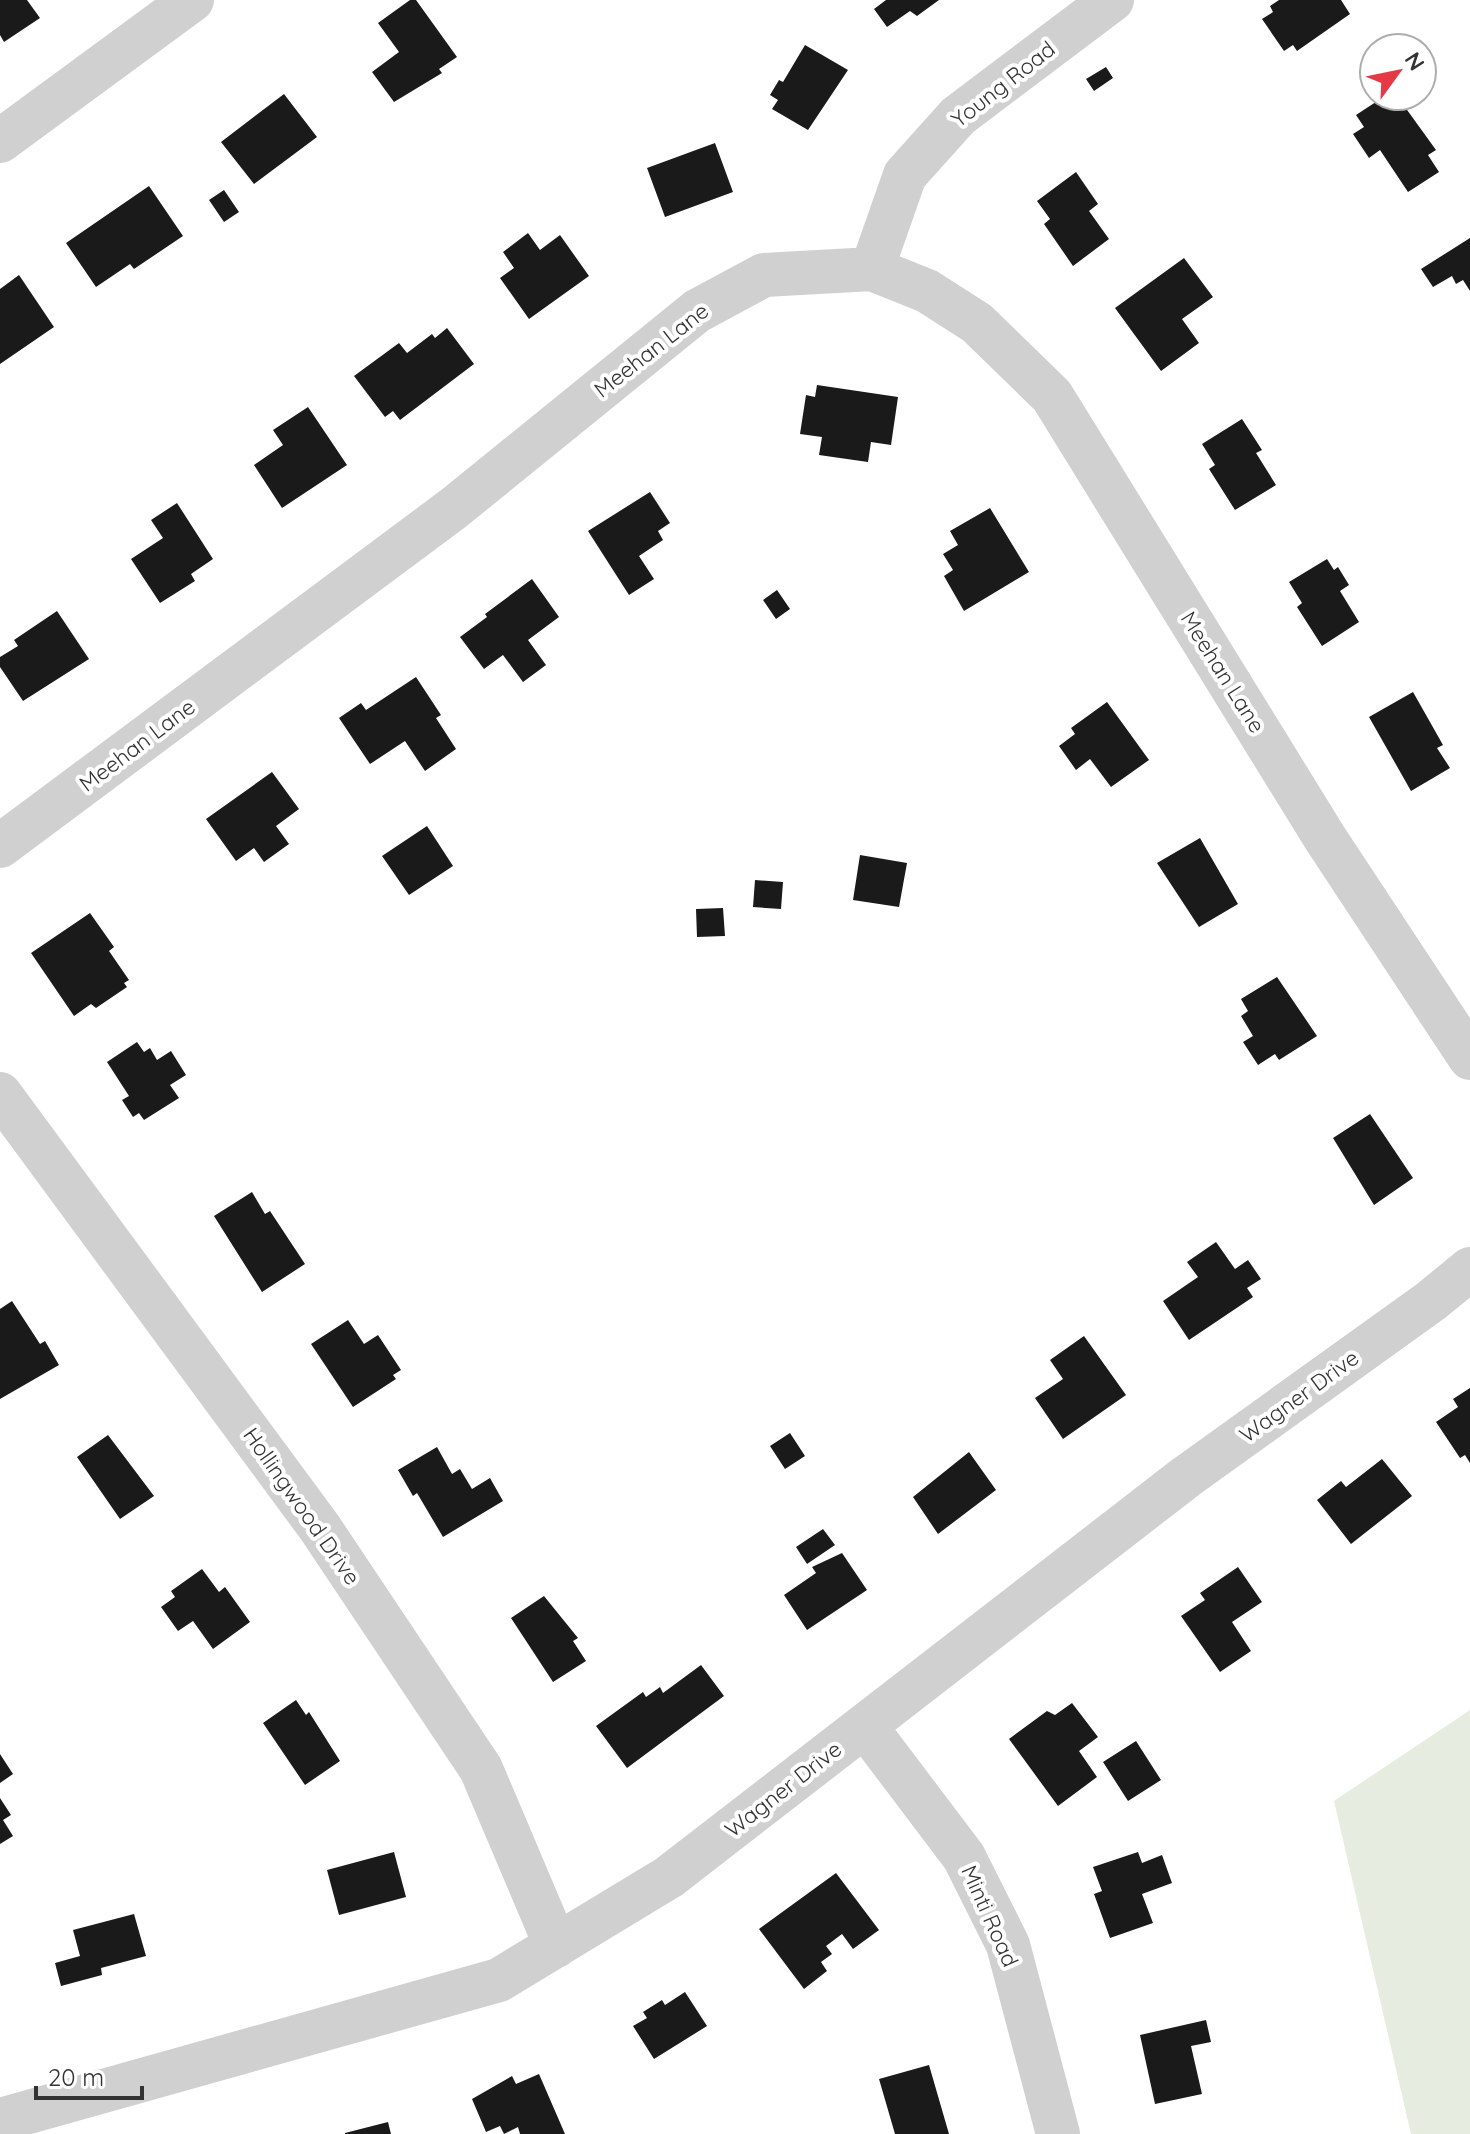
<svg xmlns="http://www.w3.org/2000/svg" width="1470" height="2134" font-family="Quicksand,sans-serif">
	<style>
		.green { fill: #e6ecdf }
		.building { fill: #1a1a1a }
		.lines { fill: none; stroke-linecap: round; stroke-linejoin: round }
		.minor { stroke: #d0d0d0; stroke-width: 44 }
		.labels { text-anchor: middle; stroke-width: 8; stroke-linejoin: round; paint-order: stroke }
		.street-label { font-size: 22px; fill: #333; stroke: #fff }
	</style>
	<rect width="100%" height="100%" fill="#fff"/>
	<path class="green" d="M1470 1710V2134H1411L1334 1801Z"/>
	<path class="building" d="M0 0H27L40 18 4 42 0 35Z
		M410 0H416L457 57 439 69 442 73 394 102 372 72 399 52 378 23Z
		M886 0H939L917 16 910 11 887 27 874 9Z
		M1279 0H1341L1350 14 1297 51 1293 45 1284 51 1262 19 1273 12 1270 6Z
		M805 45 848 70 808 130 772 109 778 100 770 95 779 80 783 82Z
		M1106 67 1113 78 1094 91 1086 79Z
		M284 94 317 137 254 184 221 142Z
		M1385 96H1397L1436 150 1428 155 1439 172 1408 192 1380 150 1369 158 1353 134 1364 127 1356 115Z
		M715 143 733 192 665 217 647 168Z
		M1076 172 1098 204 1089 211 1109 239 1073 266 1044 224 1050 219 1037 201Z
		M149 186 183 236 134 269 130 264 96 287 66 243Z
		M224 190 239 212 224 222 209 200Z
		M528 233 540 250 560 235 589 276 529 319 500 278 514 268 503 252Z
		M1470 238V291L1463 280 1456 284 1452 276 1433 287 1421 269Z
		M1184 258 1213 297 1182 319 1199 343 1161 371 1115 308Z
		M19 275 54 327 0 364V289Z
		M447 328 474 364 400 420 393 411 385 417 354 376 399 343 407 353 432 334 435 338Z
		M817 385 898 397 891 445 871 442 868 462 819 455 822 437 800 434 806 395 815 397Z
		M308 407 347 465 282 508 254 465 283 445 273 430Z
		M1242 419 1262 450 1256 453 1276 485 1235 510 1209 469 1215 465 1202 444Z
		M650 492 670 523 658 531 663 540 639 556 654 579 629 595 588 531Z
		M177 503 213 559 191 574 195 581 160 603 131 559 163 538 151 520Z
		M990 508 1029 572 964 611 944 576 953 570 943 554 958 545 950 531Z
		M1327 559 1334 570 1338 567 1349 585 1340 591 1359 622 1322 646 1297 607 1302 603 1289 582Z
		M532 579 559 617 528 640 546 665 523 682 503 655 484 669 460 637 487 617 485 614Z
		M777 590 790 609 776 619 763 600Z
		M57 611 89 659 23 701 0 667V657L18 646 14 640Z
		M416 677 441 715 436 718 456 749 425 771 405 741 370 764 339 718 361 703 366 710Z
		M1413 692 1443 745 1437 748 1450 768 1411 791 1369 717Z
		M1107 702 1149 760 1111 787 1090 759 1076 770 1059 746 1075 734 1071 728Z
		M272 772 299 809 276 826 289 844 264 862 254 848 236 861 206 819Z
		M427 826 453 866 409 895 382 856Z
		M1200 838 1238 904 1199 927 1157 863Z
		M860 855 907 863 899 907 853 900Z
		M755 880 783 882 781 909 753 907Z
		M723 908 725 936 697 937 696 909Z
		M90 913 114 947 109 951 129 980 124 983 127 987 96 1008 91 1004 74 1016 31 953Z
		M1277 977 1317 1036 1279 1060 1275 1054 1258 1065 1243 1042 1253 1036 1241 1016 1248 1011 1241 999Z
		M137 1042 144 1052 150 1048 157 1060 171 1051 186 1075 170 1085 179 1098 144 1120 139 1113 133 1117 122 1100 129 1096 107 1062Z
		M1370 1114 1413 1178 1374 1205 1333 1138Z
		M252 1192 265 1214 270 1211 305 1264 262 1292 214 1216Z
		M1216 1242 1235 1269 1248 1260 1261 1279 1247 1288 1253 1297 1189 1340 1163 1301 1198 1277 1187 1262Z
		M12 1301 40 1344 45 1341 59 1365 0 1399V1309Z
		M348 1320 364 1344 378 1335 401 1370 393 1375 396 1379 353 1407 311 1344Z
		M1084 1336 1126 1395 1063 1439 1035 1398 1063 1379 1050 1360Z
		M1470 1388V1463L1465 1455 1460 1458 1436 1422 1458 1407 1453 1399Z
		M790 1433 805 1456 785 1469 770 1446Z
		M108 1435 154 1496 120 1519 77 1457Z
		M437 1447 452 1474 460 1469 472 1489 490 1478 503 1501 443 1537 417 1493 413 1496 398 1470Z
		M969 1452 996 1490 938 1534 913 1497Z
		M1382 1459 1412 1496 1351 1544 1317 1500 1341 1481 1346 1487Z
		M823 1529 835 1545 807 1564 796 1547Z
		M842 1553 867 1590 807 1630 784 1595 816 1573 812 1567Z
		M1238 1567 1262 1602 1232 1622 1251 1651 1220 1672 1181 1616 1205 1600 1200 1593Z
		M202 1569 219 1592 225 1587 250 1622 213 1649 193 1621 178 1631 161 1607 175 1597 171 1591Z
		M544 1596 578 1638 573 1641 586 1661 553 1682 511 1618Z
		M701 1665 724 1696 627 1768 596 1726 643 1692 646 1697 660 1687 663 1693Z
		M296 1700 306 1715 309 1712 340 1761 305 1785 263 1723Z
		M1072 1703 1098 1737 1079 1751 1097 1777 1058 1806 1009 1739 1047 1711 1055 1715Z
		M1136 1741 1161 1780 1128 1801 1103 1762Z
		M0 1754 13 1774 0 1783Z
		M0 1798 11 1815 3 1820 13 1836 0 1844Z
		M394 1852 406 1897 339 1915 327 1870Z
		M1138 1852 1142 1863 1162 1855 1172 1883 1142 1894 1153 1923 1110 1938 1094 1894 1102 1891 1093 1867Z
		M836 1873 879 1930 853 1949 842 1934 826 1946 832 1954 821 1962 827 1971 804 1989 759 1929Z
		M134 1914 146 1956 101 1968 102 1975 61 1986 55 1963 80 1956 73 1930Z
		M685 1992 707 2026 654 2059 633 2026 647 2018 643 2012 662 2000 665 2005Z
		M1206 2020 1211 2042 1191 2046 1202 2094 1155 2104 1140 2035Z
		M929 2065 949 2134H895L879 2079Z
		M539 2074 565 2134H520L518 2127 504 2134 500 2126 486 2132 472 2099 512 2076 516 2084Z
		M388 2122 391 2134H345V2133Z"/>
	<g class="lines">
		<path class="minor" d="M0 141 192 0
			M872 269 905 175 958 116 1112 0
			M0 846 454 508 697 311 764 275 872 269 927 291 977 323 1052 396 1325 838 1470 1058
			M0 1094 320 1528 481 1769 556 1946
			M865 1726 964 1857 1008 1945 1058 2134
			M0 2120 499 1980 669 1877 1186 1477 1431 1301 1470 1269"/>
	</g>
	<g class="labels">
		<g class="street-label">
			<text transform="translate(1003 84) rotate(-38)" y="8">Young Road</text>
			<text transform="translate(651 350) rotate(-38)" y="8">Meehan Lane</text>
			<text transform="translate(1223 672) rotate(58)" y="8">Meehan Lane</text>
			<text transform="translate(137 745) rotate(-37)" y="8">Meehan Lane</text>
			<text transform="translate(1299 1396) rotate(-36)" y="8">Wagner Drive</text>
			<text transform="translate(302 1506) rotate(55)" y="8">Hollingwood Drive</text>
			<text transform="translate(783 1789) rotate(-38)" y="8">Wagner Drive</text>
			<text transform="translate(990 1916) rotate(66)" y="8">Minti Road</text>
		</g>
	</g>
	<g transform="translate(1398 72) rotate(57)"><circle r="38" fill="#ffffff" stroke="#adadad" stroke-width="2"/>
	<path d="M0-6L14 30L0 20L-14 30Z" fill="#e63946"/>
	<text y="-12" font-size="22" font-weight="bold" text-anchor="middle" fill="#333333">N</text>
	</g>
	<path d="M36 2086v12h106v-12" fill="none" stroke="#333333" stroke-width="4"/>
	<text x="48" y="2086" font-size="24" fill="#333333" stroke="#ffffff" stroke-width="6" paint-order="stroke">20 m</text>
</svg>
